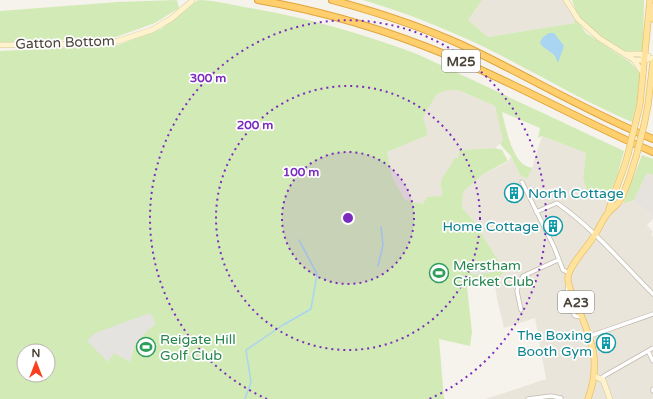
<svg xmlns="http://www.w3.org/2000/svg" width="653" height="399" font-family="'Varela Round',sans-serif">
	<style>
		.residential { fill: #eae5da }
		.industrial { fill: #e6e2dd }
		.green { fill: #d2eab5; fill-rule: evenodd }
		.parking { fill: #e5e3e0 }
		.water { fill: #a9d4f2 }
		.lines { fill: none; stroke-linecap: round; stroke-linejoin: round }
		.stream { stroke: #a9d4f2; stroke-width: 1.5 }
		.street-casing { stroke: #c2bbae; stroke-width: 5 }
		.secondary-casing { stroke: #d6c79b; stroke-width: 6 }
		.primary-casing { stroke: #e6c16a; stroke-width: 7 }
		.highway-casing { stroke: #e0a43c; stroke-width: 8 }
		.street { stroke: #fff; stroke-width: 3.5 }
		.secondary { stroke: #fff3cd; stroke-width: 5 }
		.primary { stroke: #ffe39c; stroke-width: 5.5 }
		.highway { stroke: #ffcf6e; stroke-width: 6 }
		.primary-bridge-casing { stroke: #e6c16a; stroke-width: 7; stroke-linecap: butt }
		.primary-bridge { stroke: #ffe39c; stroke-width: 5.5 }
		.ring { fill: none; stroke: #7b2cbf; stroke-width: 2; stroke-dasharray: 2 4 }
		.labels { text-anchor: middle; stroke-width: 3.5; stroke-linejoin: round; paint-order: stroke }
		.shield { fill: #fff; stroke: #817c74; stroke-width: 1 }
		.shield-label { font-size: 13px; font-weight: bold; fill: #4b4439 }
		.street-label { font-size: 14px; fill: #4b4439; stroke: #fff }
		.culture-label { font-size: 14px; fill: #0d838f; stroke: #fff; text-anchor: end }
		.leisure-label { font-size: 14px; fill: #27864d; stroke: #fff; text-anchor: start }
		.centre { fill: #7b2cbf; stroke: #fff; stroke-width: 2 }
		.ring-label { font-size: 12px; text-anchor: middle; font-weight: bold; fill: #7b2cbf; stroke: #fff; stroke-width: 3.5; stroke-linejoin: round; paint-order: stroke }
	</style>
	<rect width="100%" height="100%" fill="#f6f3ec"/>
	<path class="residential" d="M482 0H564L575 18V23L488 37 468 20Z
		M449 90H458L495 106 504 140 495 148 459 150 450 206 413 203 405 200 392 176 387 152 428 135 422 118 437 94Z
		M542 136 586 153 583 178 588 196 623 204 634 200 653 217V219L647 225 653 232 651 234 653 237V399H486L546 379 535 318 504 328 497 298 494 279 499 277 505 271 472 219 462 208 463 192 483 174 508 162 511 156 520 175 527 179 532 168Z"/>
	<path class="industrial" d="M647 173 653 175V217L634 200Z"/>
	<path class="green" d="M177 0 179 8 155 23 116 37 0 43V11L118 2Z
		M198 0C213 0 229 4 244 7 302 16 361 33 417 54L624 151 617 176 607 200 588 196 583 178 586 153 542 136 538 138 540 128 502 112C505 125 512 160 526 166 528 167 530 167 532 168L527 179 520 175 511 156 500 144 503 140 495 106 458 90H449L437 94 423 117 428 135 387 152 392 176 405 200 423 204 427 197 441 196 443 192C435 177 451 172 454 158H458L459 150 495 148 502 150 508 161 483 174 463 192 462 208 472 219 505 271 499 277 494 279 474 281 467 287 472 332 470 346 439 339 444 399H0V51L118 45 161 29ZM24 351H48V375H24Z
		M363 0H482L468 20 488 37 575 23V18L586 33 630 62 640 73 637 101 632 122C581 100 533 71 482 46 444 28 404 12 363 0Z
		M572 0H644L643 51H625L589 30 576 11Z
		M642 155 653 159V175L647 173 634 200 623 204Z"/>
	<path class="parking" d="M456 261 504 267V269L500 271 473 275 467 266 457 267Z
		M150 313 156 324 148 330 135 345 130 362 114 353 108 362 87 341 95 333Z"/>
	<path class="water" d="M549 33H554L564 46 558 63C557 61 556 58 555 56 549 48 529 45 549 33Z"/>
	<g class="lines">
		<path class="stream" d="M378 266 383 245 381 227
			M245 399 251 382 246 350 283 325 311 309 317 274 299 240"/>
		<defs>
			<path id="street" d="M522 182 554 247 563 270 569 273
				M536 212 557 203C593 228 622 263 653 294
				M568 287C564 299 568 306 575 316L582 317
				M521 310 517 291 519 283 523 276 558 260
				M590 336 653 314
				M648 351 653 361
				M602 378 604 376 653 348
				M653 391V389
				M528 399 551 396 561 398"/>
			<path id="secondary" d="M566 0 578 19 599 38 634 60H644L653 58
				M0 45 93 44 118 41 152 30 172 18 192 1
				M625 54H640L648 56
				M634 60 643 73
				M594 376 603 380 610 399"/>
			<path id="primary" d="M651 6 653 19
				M636 121 640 104 650 0
				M644 125 648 105 653 62
				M608 213C613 193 623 174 628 154
				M588 399C602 360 591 339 576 303 573 295 567 286 568 277 570 264 587 248 594 236 599 229 602 220 608 213 611 209 616 206 619 202 627 189 631 172 636 157"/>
			<path id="highway" d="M258 0C323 11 386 30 447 55 517 84 583 122 653 152
				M332 0C377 12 420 26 462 45 526 75 587 112 653 139"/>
		</defs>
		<use href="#street" class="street-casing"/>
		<use href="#secondary" class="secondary-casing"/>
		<use href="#primary" class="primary-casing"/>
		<use href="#highway" class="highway-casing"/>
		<use href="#street" class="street"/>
		<use href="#secondary" class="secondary"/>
		<use href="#primary" class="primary"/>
		<use href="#highway" class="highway"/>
		<defs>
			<path id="primary-bridge" d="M628 154 636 121
				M636 157 644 125"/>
		</defs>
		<use href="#primary-bridge" class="primary-bridge-casing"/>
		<use href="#primary-bridge" class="primary-bridge"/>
	</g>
	<circle cx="348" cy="218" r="66" fill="#7b2cbf" fill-opacity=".12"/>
	<g class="ring">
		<circle cx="348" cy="218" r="66"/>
		<circle cx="348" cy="218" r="132"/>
		<path d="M267 399A198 198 0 1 1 429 399"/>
	</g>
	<defs>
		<symbol id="building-ring" viewBox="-11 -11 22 22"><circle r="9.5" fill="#fff" stroke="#0f9aa8" stroke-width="1.5"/><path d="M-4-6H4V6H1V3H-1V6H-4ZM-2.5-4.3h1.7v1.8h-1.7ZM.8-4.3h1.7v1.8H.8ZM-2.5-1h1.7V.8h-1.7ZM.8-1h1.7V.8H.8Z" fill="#0f9aa8"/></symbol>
		<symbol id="stadium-ring" viewBox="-11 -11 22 22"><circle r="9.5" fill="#fff" stroke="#2e9e5b" stroke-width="1.5"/><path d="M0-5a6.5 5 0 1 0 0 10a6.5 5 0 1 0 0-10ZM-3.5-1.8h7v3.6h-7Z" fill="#2e9e5b"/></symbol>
	</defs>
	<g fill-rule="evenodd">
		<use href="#building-ring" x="503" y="182" width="22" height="22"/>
		<use href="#building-ring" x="542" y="215" width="22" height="22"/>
		<use href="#stadium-ring" x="428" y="262" width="22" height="22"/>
		<use href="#building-ring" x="595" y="332" width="22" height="22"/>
		<use href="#stadium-ring" x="135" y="336" width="22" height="22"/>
	</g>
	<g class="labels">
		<g class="shield">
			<rect x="442" y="50" width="38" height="22" rx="3"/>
			<rect x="558" y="291" width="36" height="22" rx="3"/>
		</g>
		<g class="shield-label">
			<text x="461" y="66">M25</text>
			<text x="576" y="307">A23</text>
		</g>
		<g class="street-label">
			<text transform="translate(65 42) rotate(-2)" y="5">Gatton Bottom</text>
		</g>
		<g class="culture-label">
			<text x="528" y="198" text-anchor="start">North Cottage</text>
			<text x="539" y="231">Home Cottage</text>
			<text x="592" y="340">The Boxing<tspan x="592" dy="16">Booth Gym</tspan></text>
		</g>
		<g class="leisure-label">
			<text x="453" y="270">Merstham<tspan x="453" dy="16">Cricket Club</tspan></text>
			<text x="160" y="344">Reigate Hill<tspan x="160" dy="16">Golf Club</tspan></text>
		</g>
	</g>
	<circle cx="348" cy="218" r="6" class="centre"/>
	<g class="ring-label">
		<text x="208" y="82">300 m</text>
		<text x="255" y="129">200 m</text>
		<text x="301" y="176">100 m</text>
	</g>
	<g transform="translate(36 363)"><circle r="19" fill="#ffffff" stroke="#b7b4b0"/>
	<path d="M0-3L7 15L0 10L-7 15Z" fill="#fc3f1d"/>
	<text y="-6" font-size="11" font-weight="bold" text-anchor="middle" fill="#4b4439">N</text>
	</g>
</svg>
